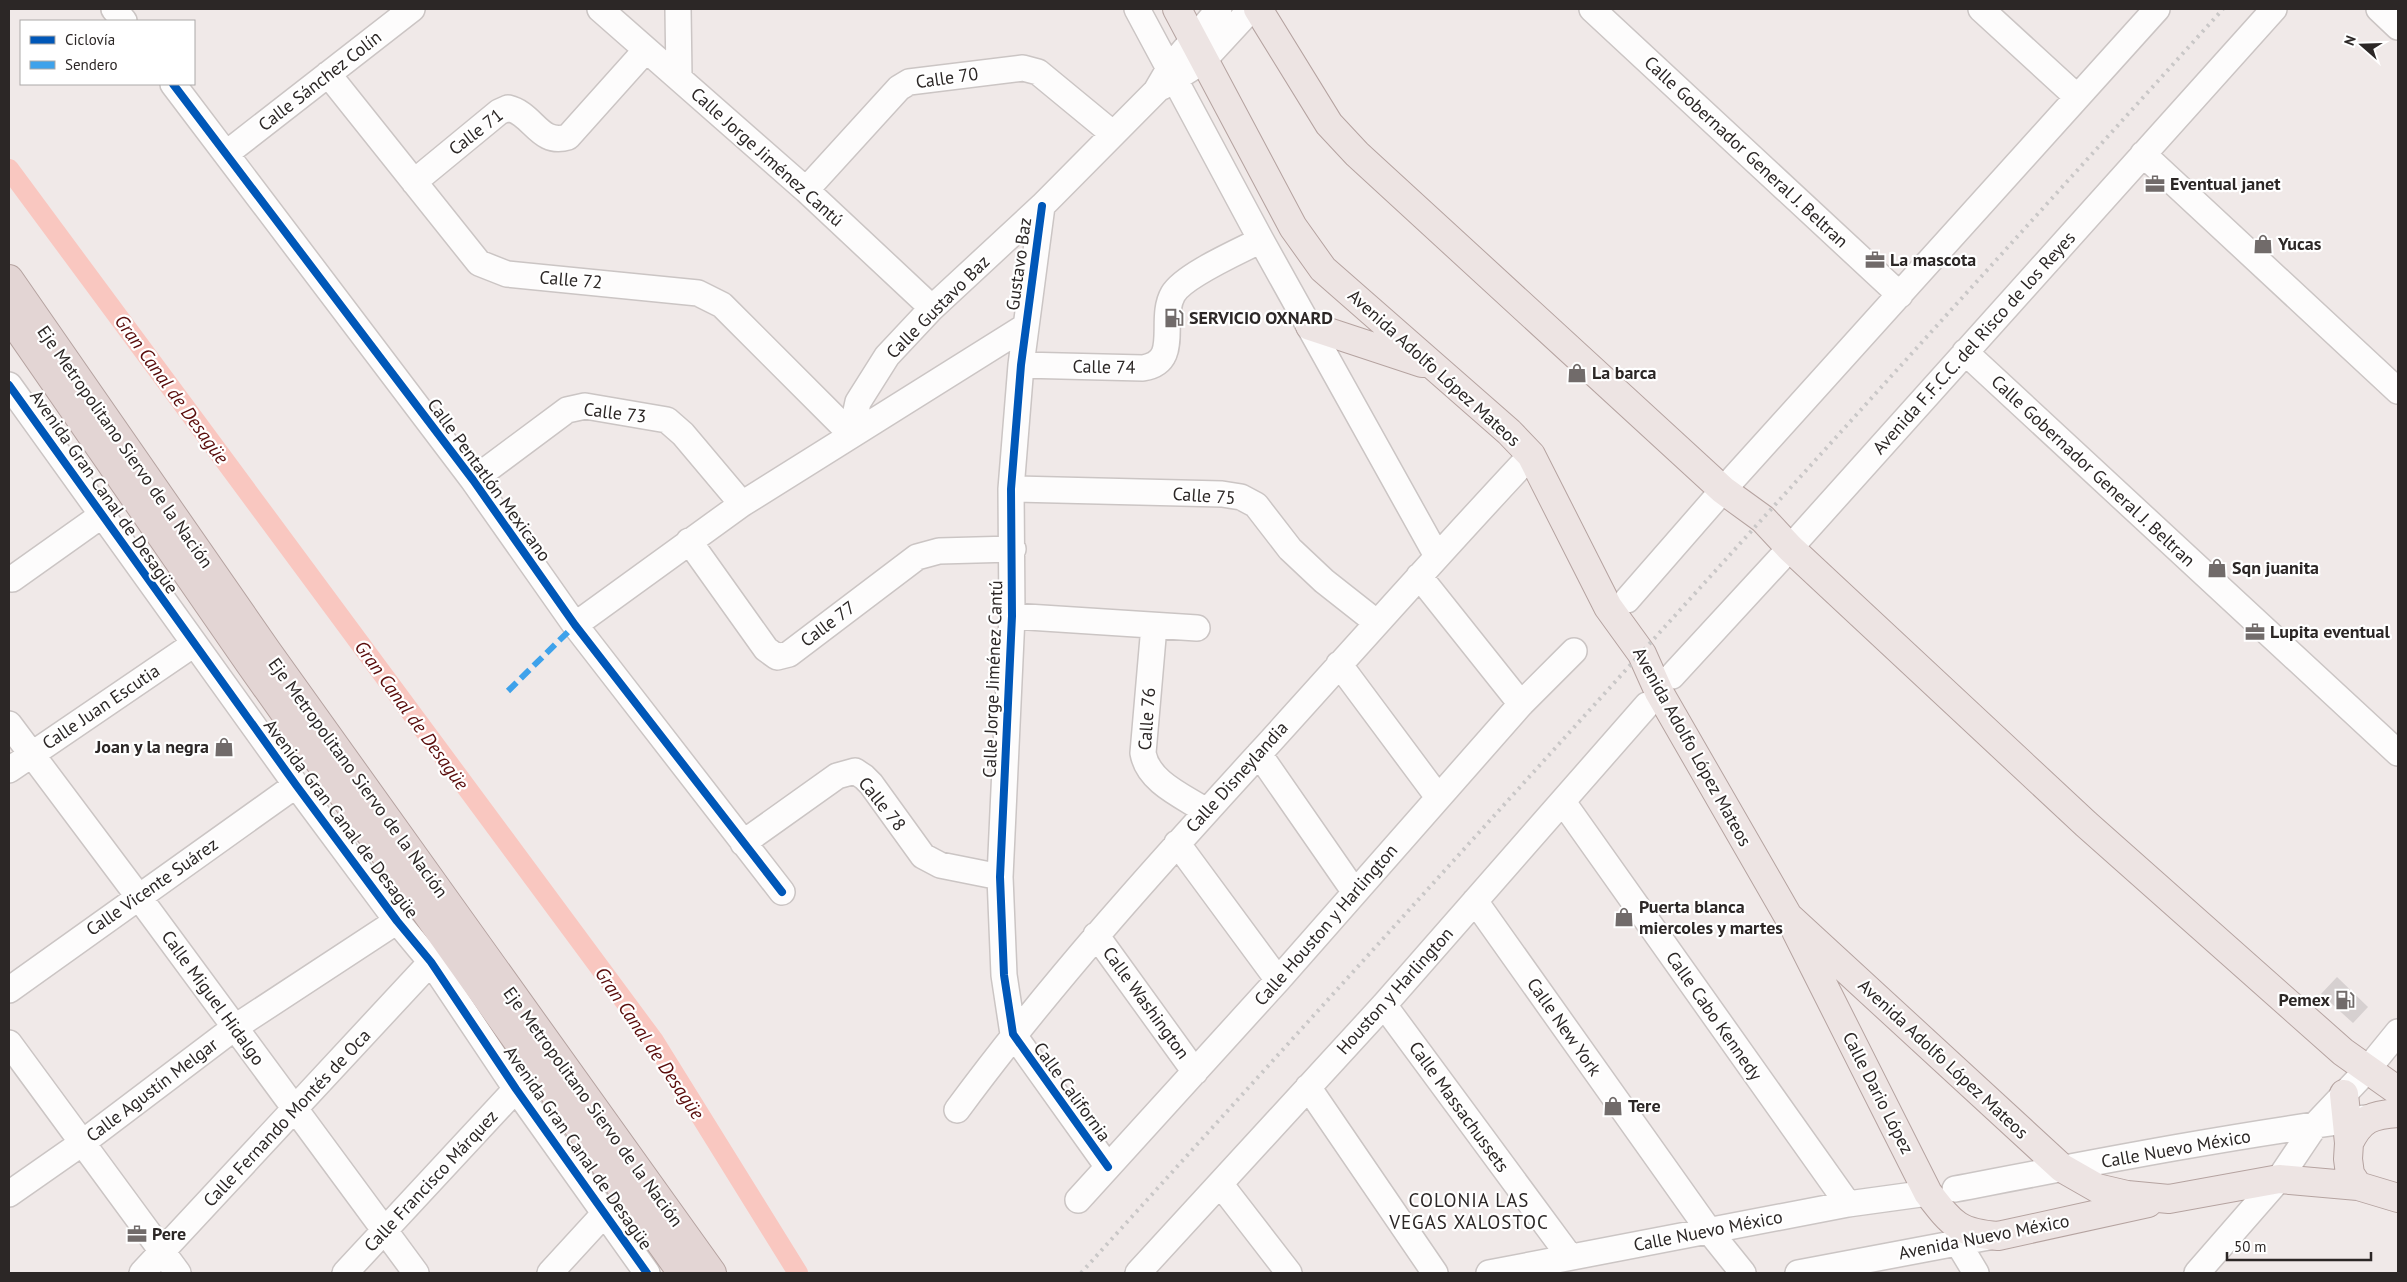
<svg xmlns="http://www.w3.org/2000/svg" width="2407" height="1282" font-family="'PT Sans',sans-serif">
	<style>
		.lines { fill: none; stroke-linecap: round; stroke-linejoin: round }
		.canal { stroke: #f9c7c0; stroke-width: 20 }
		.building { fill: #d6d0d0 }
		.minor-casing { stroke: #cbc5c4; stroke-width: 28 }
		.major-casing { stroke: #b5a3a0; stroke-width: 30 }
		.highway-casing { stroke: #b5a3a0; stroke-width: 30 }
		.minor { stroke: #fdfcfc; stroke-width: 25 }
		.major { stroke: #ede4e3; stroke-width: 28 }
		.highway { stroke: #e3d5d4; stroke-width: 28 }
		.rail { stroke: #c9c7c7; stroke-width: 4; stroke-dasharray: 2.5 5; stroke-linecap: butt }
		.quiet { stroke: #3ea2eb; stroke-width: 6; stroke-dasharray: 12 6; stroke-linecap: butt }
		.cycleway-casing { stroke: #fff; stroke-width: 11 }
		.cycleway { stroke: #0057b8; stroke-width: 8 }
		.labels { text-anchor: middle; stroke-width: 4.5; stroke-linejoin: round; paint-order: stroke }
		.street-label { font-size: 18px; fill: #2c2726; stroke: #fff }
		.poi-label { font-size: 18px; font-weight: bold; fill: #2c2726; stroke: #fff; text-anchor: start }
		.water-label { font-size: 19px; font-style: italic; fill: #5a0c0b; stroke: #fff }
		.neighbourhood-label { font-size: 19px; letter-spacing: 1px; fill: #2c2726; stroke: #fff }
	</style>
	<rect width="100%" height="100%" fill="#f0e9e8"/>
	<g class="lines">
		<path class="canal" d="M9 169 654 1041 798 1273"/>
	</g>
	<path class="building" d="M2337 977 2368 1007 2353 1023 2321 994Z"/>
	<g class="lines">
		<defs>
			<path id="minor" d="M114 9 124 21
				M600 9 806 190 932 308
				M678 9 679 77
				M1137 9 1261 240 1437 556
				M1592 9 1900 295
				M1981 9 2077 97
				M2379 9 2398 27
				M328 74 479 263 507 274 698 293 722 305 851 434
				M173 84 473 480 575 625 782 892
				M1162 87 1203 61 1251 9
				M227 153 412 9
				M2143 154 2398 391
				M414 182 499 112 508 108C534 114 539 146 568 137L645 51
				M806 190 899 88 909 82 1023 68 1038 72 1112 133
				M1042 206 1021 365 1011 489 1012 616 1000 877 1004 975 1013 1034 1108 1167
				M1965 352 2398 753
				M1021 365 1143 368C1182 362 1158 320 1173 294 1184 275 1240 251 1261 240
				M9 385 296 785 397 921 431 962 516 1089 647 1273
				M851 434 858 402 887 356 932 308 1042 206 1156 91 1170 67 1219 9
				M473 480 567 410 585 406 667 420 683 434 742 504
				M1011 489 1222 494 1241 497 1256 505 1290 549 1324 581 1376 622
				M689 541 766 649 777 657 789 654 917 557 939 551 1013 549
				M1419 576 1521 704
				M12 579 102 515
				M1627 600 1723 490 2157 9
				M1012 616 1197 628
				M575 625 742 504 1026 326
				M1154 626 1143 753C1148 782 1183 796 1206 811
				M1339 664 1438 797
				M1672 676 1790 548 2274 9
				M9 724 138 896 416 1273
				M1259 754 1354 891
				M9 770 194 644
				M1563 802 1848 1204
				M743 843 837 776 855 771 864 777 871 784 923 856 940 865 1000 877
				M1177 843 1278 980
				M1475 901 1710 1232 1743 1273
				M1096 935 1195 1072
				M9 990 296 785
				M1384 1005 1570 1257
				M9 1043 178 1273
				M1308 1087 1435 1273
				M957 1110C1050 984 1154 869 1260 753 1350 654 1439 553 1531 455
				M1221 1185 1289 1273
				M1955 1189C2091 1163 2228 1136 2366 1118
				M9 1194 82 1143 234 1028 397 921
				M1078 1200 1278 980 1521 704 1574 651
				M1958 1243 1976 1273
				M142 1273 431 962
				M345 1273 516 1089
				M550 1273 605 1213
				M1138 1273 1384 1005 1647 705
				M1489 1273 1848 1204 1928 1193
				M1798 1273 1994 1236
				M2197 1273 2279 1179 2316 1124 2367 1070 2398 1032"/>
			<path id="major" d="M1177 9 1293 227 1323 269 1509 432 1531 455 1608 607 1642 654 1659 692 1788 916 2062 1168 2097 1188 2127 1195 2169 1199 2279 1179 2358 1186 2398 1198
				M1258 9 1329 124 1357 154 1723 490 1763 519 1790 548 2086 824 2343 1052 2398 1091
				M1310 326 1422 363
				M1796 931 1928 1193C1952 1224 1958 1233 1998 1236L2148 1203
				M2344 1094 2349 1143 2348 1159 2350 1174 2358 1186
				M2349 1143C2361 1118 2372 1115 2398 1113"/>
			<path id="highway" d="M9 279 267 651 712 1273
				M9 316 250 664 682 1273"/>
		</defs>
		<use href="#minor" class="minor-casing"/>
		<use href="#major" class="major-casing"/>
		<use href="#highway" class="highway-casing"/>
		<use href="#minor" class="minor"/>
		<use href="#major" class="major"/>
		<use href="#highway" class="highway"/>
		<path class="rail" d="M1081 1273 2223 9"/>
		<path class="quiet" d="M508 691 575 625"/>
		<defs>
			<path id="cycleway" d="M173 84 473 480 575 625 782 892
				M1042 206 1021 365 1011 489 1012 616 1000 877 1004 975 1013 1034 1108 1167
				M9 385 296 785 397 921 431 962 516 1089 647 1273"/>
		</defs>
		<use href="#cycleway" class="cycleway-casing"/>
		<use href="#cycleway" class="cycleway"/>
	</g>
	<defs>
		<symbol id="office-bare" viewBox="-9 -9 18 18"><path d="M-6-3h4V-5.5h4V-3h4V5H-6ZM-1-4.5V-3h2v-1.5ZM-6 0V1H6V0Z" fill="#716b6a" stroke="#fff" stroke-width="2.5" paint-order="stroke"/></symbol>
		<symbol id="shop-bare" viewBox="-9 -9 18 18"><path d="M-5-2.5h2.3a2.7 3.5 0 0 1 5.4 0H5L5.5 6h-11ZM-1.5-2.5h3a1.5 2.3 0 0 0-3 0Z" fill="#716b6a" stroke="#fff" stroke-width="2.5" paint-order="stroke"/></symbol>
		<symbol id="fuel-bare" viewBox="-9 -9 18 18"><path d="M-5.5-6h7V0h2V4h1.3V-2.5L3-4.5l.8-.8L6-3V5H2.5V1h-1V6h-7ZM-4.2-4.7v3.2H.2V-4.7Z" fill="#716b6a" stroke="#fff" stroke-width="2.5" paint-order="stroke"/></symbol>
	</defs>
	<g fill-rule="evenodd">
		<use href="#office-bare" x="2141" y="170" width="28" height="28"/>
		<use href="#shop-bare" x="2249" y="230" width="28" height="28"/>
		<use href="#office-bare" x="1861" y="246" width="28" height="28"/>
		<use href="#fuel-bare" x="1160" y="304" width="28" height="28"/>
		<use href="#shop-bare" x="1563" y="359" width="28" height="28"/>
		<use href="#shop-bare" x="2203" y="554" width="28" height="28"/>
		<use href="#office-bare" x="2241" y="618" width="28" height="28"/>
		<use href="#shop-bare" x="210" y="733" width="28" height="28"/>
		<use href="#shop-bare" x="1610" y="903" width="28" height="28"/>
		<use href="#fuel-bare" x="2331" y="986" width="28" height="28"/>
		<use href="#shop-bare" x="1599" y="1092" width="28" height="28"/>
		<use href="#office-bare" x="123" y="1220" width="28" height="28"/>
	</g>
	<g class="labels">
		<g class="street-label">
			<text transform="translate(947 78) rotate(-8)" y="6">Calle 70</text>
			<text transform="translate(320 81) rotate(-38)" y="6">Calle Sánchez Colín</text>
			<text transform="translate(476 132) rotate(-38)" y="6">Calle 71</text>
			<text transform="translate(1746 152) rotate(43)" y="6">Calle Gobernador General J. Beltran</text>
			<text transform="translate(767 157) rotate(42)" y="6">Calle Jorge Jiménez Cantú</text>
			<text transform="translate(1019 264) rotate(-82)" y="6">Gustavo Baz</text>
			<text transform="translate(571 280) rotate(5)" y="6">Calle 72</text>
			<text transform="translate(938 307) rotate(-45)" y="6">Calle Gustavo Baz</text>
			<text transform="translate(1974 343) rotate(-48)" y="6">Avenida F.F.C.C. del Risco de los Reyes</text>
			<text transform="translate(1104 367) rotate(1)" y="6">Calle 74</text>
			<text transform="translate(1434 368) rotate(42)" y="6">Avenida Adolfo López Mateos</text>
			<text transform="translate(615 413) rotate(7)" y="6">Calle 73</text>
			<text transform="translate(125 447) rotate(55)" y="6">Eje Metropolitano Siervo de la Nación</text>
			<text transform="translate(2093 471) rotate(43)" y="6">Calle Gobernador General J. Beltran</text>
			<text transform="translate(489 480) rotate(54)" y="6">Calle Pentatlón Mexicano</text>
			<text transform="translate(104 492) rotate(55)" y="6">Avenida Gran Canal de Desagüe</text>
			<text transform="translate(1204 496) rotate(4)" y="6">Calle 75</text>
			<text transform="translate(828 624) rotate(-37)" y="6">Calle 77</text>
			<text transform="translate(993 679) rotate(-88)" y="6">Calle Jorge Jiménez Cantú</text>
			<text transform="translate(101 707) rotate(-34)" y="6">Calle Juan Escutia</text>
			<text transform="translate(1147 719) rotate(-86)" y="6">Calle 76</text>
			<text transform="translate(1692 747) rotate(61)" y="6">Avenida Adolfo López Mateos</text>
			<text transform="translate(1237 777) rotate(-48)" y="6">Calle Disneylandia</text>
			<text transform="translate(358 778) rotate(54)" y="6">Eje Metropolitano Siervo de la Nación</text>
			<text transform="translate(882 804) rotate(51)" y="6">Calle 78</text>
			<text transform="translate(341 819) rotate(53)" y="6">Avenida Gran Canal de Desagüe</text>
			<text transform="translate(152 887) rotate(-35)" y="6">Calle Vicente Suárez</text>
			<text transform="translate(1326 925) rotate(-49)" y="6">Calle Houston y Harlington</text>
			<text transform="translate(1395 991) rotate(-48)" y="6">Houston y Harlington</text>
			<text transform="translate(213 998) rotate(54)" y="6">Calle Miguel Hidalgo</text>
			<text transform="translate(1146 1003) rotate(54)" y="6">Calle Washington</text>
			<text transform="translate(1714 1016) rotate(55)" y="6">Calle Cabo Kennedy</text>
			<text transform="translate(1564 1027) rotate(55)" y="6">Calle New York</text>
			<text transform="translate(1943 1059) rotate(43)" y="6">Avenida Adolfo López Mateos</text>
			<text transform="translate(152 1090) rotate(-37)" y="6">Calle Agustín Melgar</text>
			<text transform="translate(1072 1092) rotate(54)" y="6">Calle California</text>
			<text transform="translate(1878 1093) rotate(63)" y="6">Calle Dario López</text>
			<text transform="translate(593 1107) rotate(54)" y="6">Eje Metropolitano Siervo de la Nación</text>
			<text transform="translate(1459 1107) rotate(54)" y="6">Calle Massachussets</text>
			<text transform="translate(287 1118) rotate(-47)" y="6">Calle Fernando Montés de Oca</text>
			<text transform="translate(578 1148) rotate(55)" y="6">Avenida Gran Canal de Desagüe</text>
			<text transform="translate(2176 1149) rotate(-10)" y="6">Calle Nuevo México</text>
			<text transform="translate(431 1181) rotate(-47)" y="6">Calle Francisco Márquez</text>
			<text transform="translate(1708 1231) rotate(-11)" y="6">Calle Nuevo México</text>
			<text transform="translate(1984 1237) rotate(-11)" y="6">Avenida Nuevo México</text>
		</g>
		<g class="poi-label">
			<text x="2170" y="190">Eventual janet</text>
			<text x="2278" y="250">Yucas</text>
			<text x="1890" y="266">La mascota</text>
			<text x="1189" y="324">SERVICIO OXNARD</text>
			<text x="1592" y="379">La barca</text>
			<text x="2232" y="574">Sqn juanita</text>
			<text x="2270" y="638">Lupita eventual</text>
			<text x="209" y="753" text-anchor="end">Joan y la negra</text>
			<text x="1639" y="913">Puerta blanca<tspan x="1639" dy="21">miercoles y martes</tspan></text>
			<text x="2330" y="1006" text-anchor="end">Pemex</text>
			<text x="1628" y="1112">Tere</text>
			<text x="152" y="1240">Pere</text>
		</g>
		<g class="water-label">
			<text transform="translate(172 389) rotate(54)" y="7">Gran Canal de Desagüe</text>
			<text transform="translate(412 715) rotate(54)" y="7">Gran Canal de Desagüe</text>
			<text transform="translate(650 1043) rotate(56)" y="7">Gran Canal de Desagüe</text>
		</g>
		<g class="neighbourhood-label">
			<text x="1469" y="1207">COLONIA LAS<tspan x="1469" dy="22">VEGAS XALOSTOC</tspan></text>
		</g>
	</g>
	<rect width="2407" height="1282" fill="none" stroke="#2c2726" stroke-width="20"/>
	<rect x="20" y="20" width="175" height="65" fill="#ffffff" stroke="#aba9a8"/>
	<rect x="30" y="36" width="25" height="8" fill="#0057b8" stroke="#aba9a8"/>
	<text x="65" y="45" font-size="15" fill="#2c2726">Ciclovía</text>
	<rect x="30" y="61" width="25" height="8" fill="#3ea2eb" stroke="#aba9a8"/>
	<text x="65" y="70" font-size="15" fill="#2c2726">Sendero</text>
	<g transform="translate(2362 45) rotate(290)" stroke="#ffffff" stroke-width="4" paint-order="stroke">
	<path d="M0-4L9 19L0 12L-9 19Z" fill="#2c2726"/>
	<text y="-8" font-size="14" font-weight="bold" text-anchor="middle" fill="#2c2726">N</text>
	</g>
	<path d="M2227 1252v8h144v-8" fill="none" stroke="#2c2726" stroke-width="2.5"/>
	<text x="2234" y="1252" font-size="15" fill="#2c2726" stroke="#ffffff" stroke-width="4" paint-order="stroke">50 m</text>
</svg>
